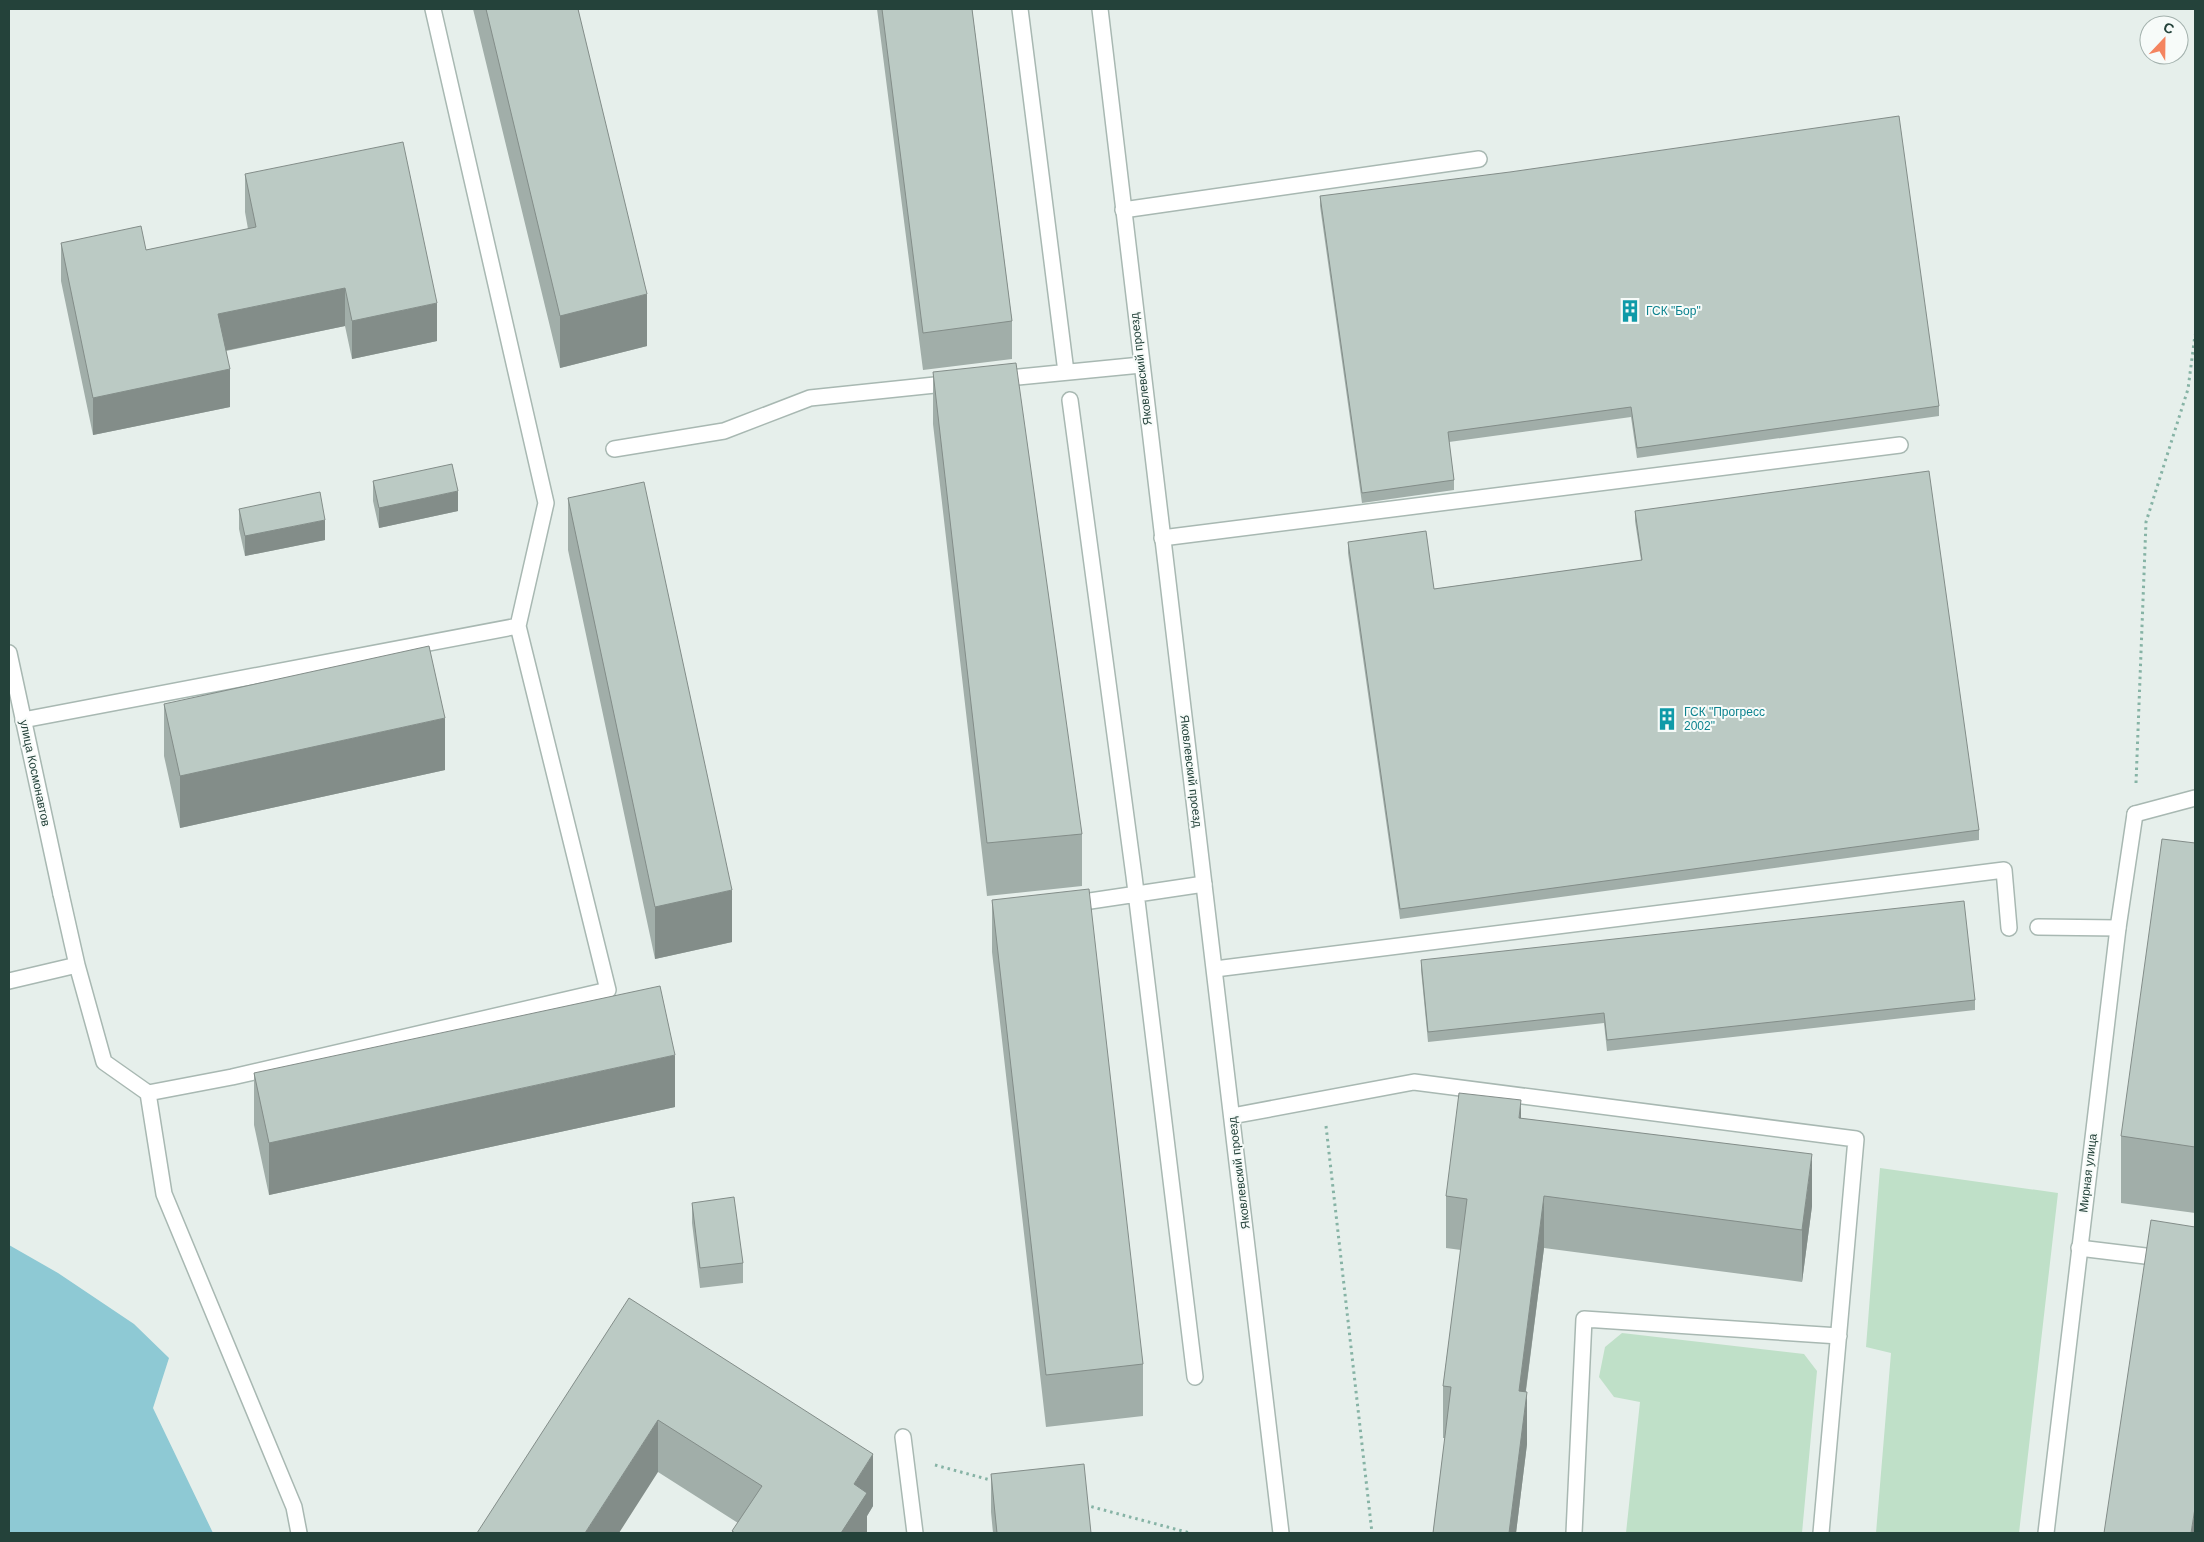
<svg xmlns="http://www.w3.org/2000/svg" width="2204" height="1542" font-family="Helvetica,sans-serif">
	<style>
		.green { fill: #bfe0c8 }
		.water { fill: #8ec9d4 }
		.lines { fill: none; stroke-linecap: round; stroke-linejoin: round }
		.lane-casing { stroke: #a8b8b2; stroke-width: 18 }
		.street-casing { stroke: #a8b8b2; stroke-width: 18 }
		.path { stroke: #86b3a5; stroke-width: 3; stroke-dasharray: 2.5 4; stroke-linecap: butt }
		.lane { stroke: #fff; stroke-width: 15 }
		.street { stroke: #fff; stroke-width: 15 }
		.wall { fill: #a1aea9 }
		.shaded-wall { fill: #838d89 }
		.building { fill: #bbcac4; stroke: #838d89 }
		.labels { text-anchor: middle; stroke-width: 4; stroke-linejoin: round; paint-order: stroke }
		.culture-label { font-size: 12px; fill: #0d838f; stroke: #f7fbf9; text-anchor: start }
		.street-label { font-size: 12px; fill: #24423a; stroke: #f7fbf9 }
	</style>
	<rect width="100%" height="100%" fill="#e6efeb"/>
	<path class="green" d="M1880 1168 2058 1193 2019 1533H1876L1891 1353 1866 1347Z
		M1622 1333 1804 1354 1817 1371 1802 1533H1626L1640 1402 1614 1397 1599 1377 1605 1347Z"/>
	<path class="water" d="M9 1245 58 1273 134 1324 169 1358 153 1408 213 1533H9Z"/>
	<g class="lines">
		<defs>
			<path id="lane" d="M433 9 546 503 518 626
				M1020 9 1066 372
				M1123 210 1479 159
				M999 379 1141 365
				M1070 400 1134 876 1195 1377
				M614 449 724 431 810 398 954 383
				M1162 538 1900 445
				M23 720 518 626 608 990 232 1077 148 1093 104 1062 77 965
				M2135 814 2195 798
				M1070 904 1204 884
				M2038 927 2118 928
				M1215 969 2004 870 2009 928
				M9 981 77 965 61 894
				M148 1093 164 1194 294 1507 299 1533
				M1232 1116 1414 1082 1856 1139 1821 1533
				M2079 1248 2195 1262
				M903 1437 915 1533
				M1574 1533 1584 1319 1839 1336"/>
			<path id="street" d="M1100 9 1281 1533
				M9 653 61 894
				M2046 1533 2118 928 2135 814"/>
		</defs>
		<use href="#lane" class="lane-casing"/>
		<use href="#street" class="street-casing"/>
		<path class="path" d="M2136 783 2146 522 2188 389 2195 335
			M1326 1126 1372 1533
			M935 1465 994 1481
			M1085 1505 1190 1533"/>
		<use href="#lane" class="lane"/>
		<use href="#street" class="street"/>
	</g>
	<path class="wall" d="M473 9H578L647 346 560 368Z
		M877 9H972L1012 321V359L923 370Z
		M245 174 437 341 352 359 345 326 226 351 230 407 93 435 61 281V243L146 250 248 229 245 212Z
		M1320 196 1939 406V416L1637 458 1631 417 1449 442 1454 480V490L1362 503 1320 206Z
		M933 372 1082 834V886L987 896 933 424Z
		M373 481 458 511 379 528 373 501Z
		M568 498 732 942 655 959 568 550Z
		M239 509 325 540 245 556 239 529Z
		M1635 511 1979 830V840L1400 919 1348 553V542L1434 589 1641 560 1635 521Z
		M164 704 445 770 180 828 164 756Z
		M2195 843V1213L2121 1203V1136Z
		M992 900 1143 1364V1416L1046 1427 992 952Z
		M1421 960 1975 1000V1010L1607 1051 1604 1023 1428 1042 1421 970Z
		M254 1073 675 1107 269 1195 254 1125Z
		M1521 1118 1812 1206 1802 1282 1544 1248 1526 1391 1527 1444 1516 1533H1433L1445 1438H1443V1386L1461 1250 1446 1248V1196Z
		M692 1203 743 1263V1283L700 1288 692 1223Z
		M629 1298 873 1506 867 1516V1533H732V1531L738 1523 658 1472Z
		M991 1474 1091 1533H993L991 1512Z"/>
	<path class="shaded-wall" d="M345 288V326L218 352V314Z
		M647 294V346L560 368V316Z
		M437 303V341L352 359V321Z
		M230 369V407L93 435V398Z
		M458 491V511L379 528V508Z
		M325 520V540L245 556V536Z
		M445 718V770L180 828V776Z
		M732 890V942L655 959V907Z
		M675 1055V1107L269 1195V1143Z
		M1521 1100V1153L1519 1118Z
		M1812 1154V1206L1802 1282V1230Z
		M1544 1196V1248L1519 1443V1391Z
		M1527 1392V1444L1516 1533H1509Z
		M658 1420V1472L619 1533H585Z
		M873 1454V1506L867 1516V1533H841L854 1484Z
		M2195 1508V1533H2191Z"/>
	<path class="building" d="M486 9H578L647 294 560 316Z
		M882 9H972L1012 321 923 333Z
		M1899 116 1939 406 1637 448 1631 407 1448 432 1454 480 1362 493 1320 196 1510 172Z
		M403 142 437 303 352 321 345 288 218 314 230 369 93 398 61 243 141 226 146 250 256 227 245 174Z
		M1016 363 1082 834 987 843 933 372Z
		M452 464 458 491 379 508 373 481Z
		M1929 471 1979 830 1400 909 1348 542 1426 531 1434 589 1642 560 1635 511Z
		M644 482 732 890 655 907 568 498Z
		M320 492 325 520 245 536 239 509Z
		M429 646 445 718 180 776 164 704Z
		M2162 839 2195 843V1147L2121 1136Z
		M1089 889 1143 1364 1046 1375 992 900Z
		M1964 901 1975 1000 1607 1040 1604 1013 1428 1032 1421 960Z
		M660 986 675 1055 269 1143 254 1073Z
		M1459 1093 1521 1100 1519 1118 1812 1154 1802 1230 1544 1196 1519 1391 1527 1392 1509 1533H1433L1451 1387 1443 1386 1467 1199 1446 1196Z
		M734 1197 743 1263 700 1268 692 1203Z
		M2151 1220 2195 1227V1508L2191 1533H2104Z
		M629 1298 873 1454 854 1484 867 1493 841 1533H735L732 1531 762 1486 658 1420 585 1533H477Z
		M1084 1464 1091 1533H997L991 1474Z"/>
	<defs>
		<symbol id="building-bare" viewBox="-9 -9 18 18"><path d="M-4-6H4V6H1V3H-1V6H-4ZM-2.5-4.3h1.7v1.8h-1.7ZM.8-4.3h1.7v1.8H.8ZM-2.5-1h1.7V.8h-1.7ZM.8-1h1.7V.8H.8Z" fill="#0f9aa8" stroke="#f7fbf9" stroke-width="2.5" paint-order="stroke"/></symbol>
	</defs>
	<g fill-rule="evenodd">
		<use href="#building-bare" x="1614" y="295" width="32" height="32"/>
		<use href="#building-bare" x="1651" y="703" width="32" height="32"/>
	</g>
	<g class="labels">
		<g class="culture-label">
			<text x="1646" y="315">ГСК "Бор"</text>
			<text x="1684" y="716">ГСК "Прогресс<tspan x="1684" dy="14">2002"</tspan></text>
		</g>
		<g class="street-label">
			<text transform="translate(1141 369) rotate(-97)" y="4">Яковлевский проезд</text>
			<text transform="translate(1191 771) rotate(83)" y="4">Яковлевский проезд</text>
			<text transform="translate(35 773) rotate(78)" y="4">улица Космонавтов</text>
			<text transform="translate(1239 1173) rotate(-97)" y="4">Яковлевский проезд</text>
			<text transform="translate(2088 1173) rotate(-83)" y="4">Мирная улица</text>
		</g>
	</g>
	<rect width="2204" height="1542" fill="none" stroke="#24423a" stroke-width="20"/>
	<g transform="translate(2164 40) rotate(22)"><circle r="24" fill="#f7fbf9" stroke="#a3b1ad"/>
	<path d="M0-4L9 19L0 12L-9 19Z" fill="#f4845f"/>
	<text y="-8" font-size="14" font-weight="bold" text-anchor="middle" fill="#24423a">С</text>
	</g>
</svg>
